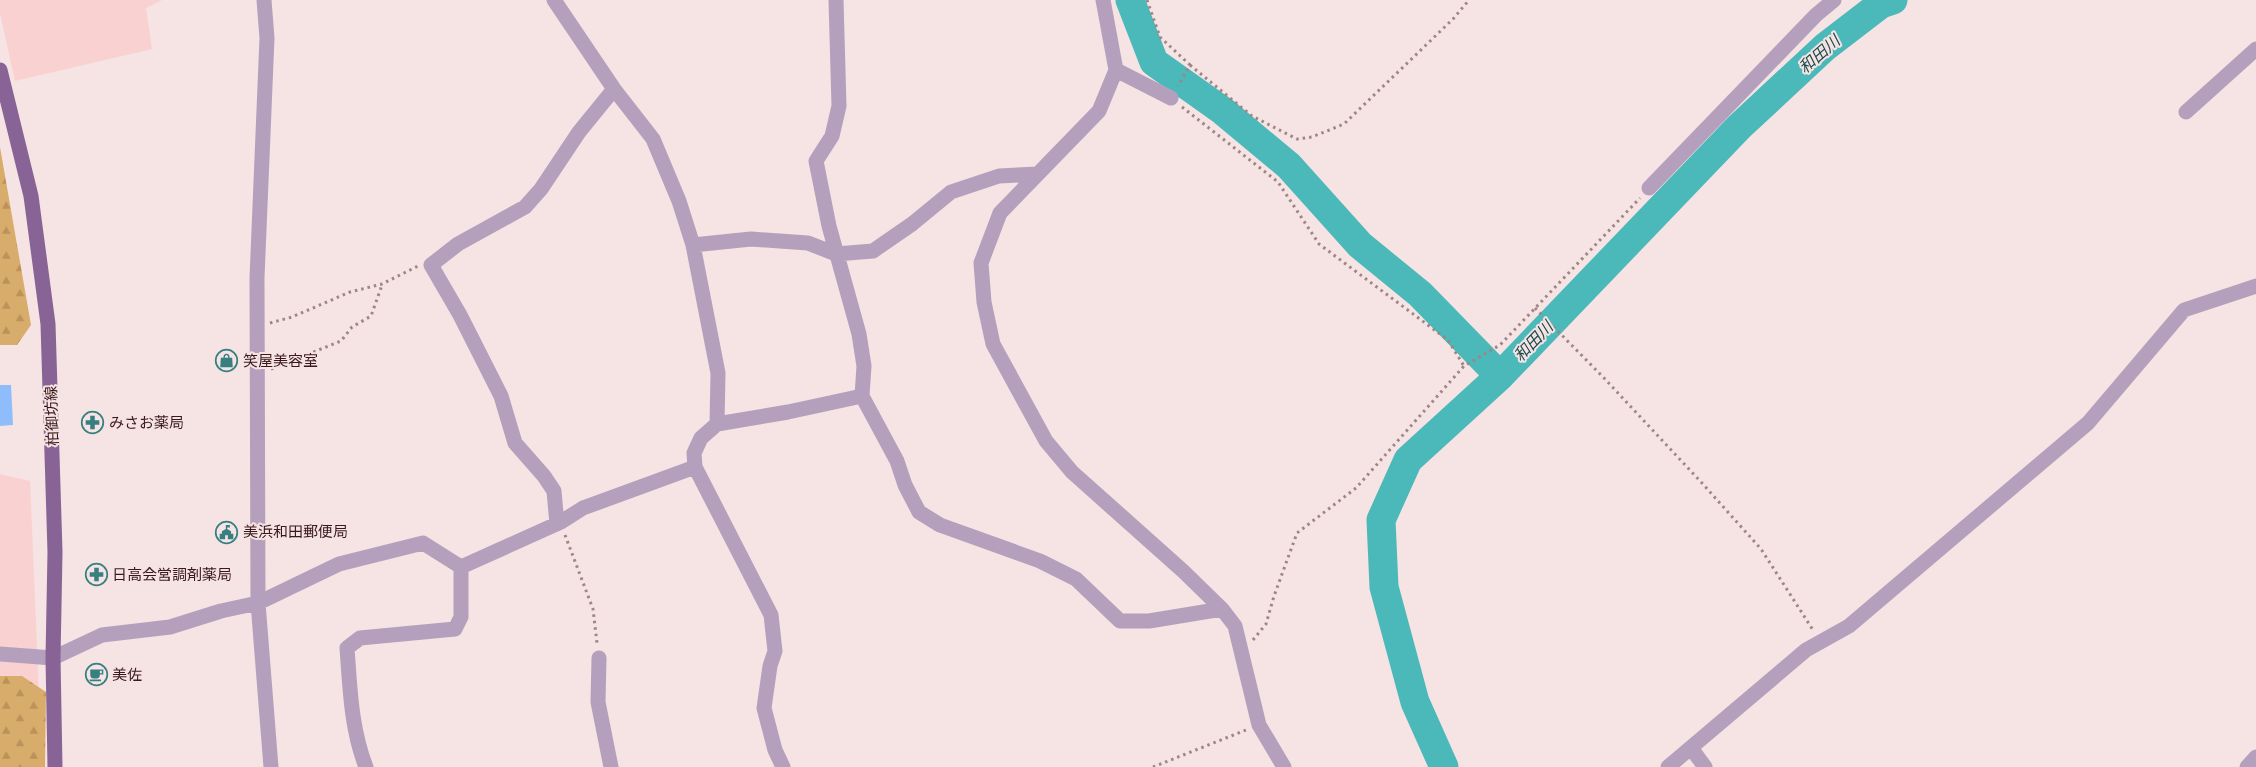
<svg xmlns="http://www.w3.org/2000/svg" width="2256" height="767" font-family="Roboto,'Noto Sans JP',sans-serif">
	<style>
		.built { fill: #f9d1d1 }
		.forest { fill: url(#forest-firs) }
		.lines { fill: none; stroke-linecap: round; stroke-linejoin: round }
		.river { stroke: #4bb8b9; stroke-width: 29 }
		.building { fill: #8fbdfc }
		.path { stroke: #9e8586; stroke-width: 3; stroke-dasharray: 2.5 4; stroke-linecap: butt }
		.minor { stroke: #b4a0bc; stroke-width: 15 }
		.major { stroke: #886395; stroke-width: 15 }
		.labels { text-anchor: middle; stroke-width: 4; stroke-linejoin: round; paint-order: stroke }
		.poi-label { font-size: 15px; fill: #39181a; stroke: #f6e3e3; text-anchor: start }
		.street-label { font-size: 15px; fill: #39181a; stroke: #f6e3e3 }
		.water-label { font-size: 16px; font-style: italic; fill: #1a4a4b; stroke: #f6e3e3 }
	</style>
	<defs>
		<pattern id="forest-firs" width="22" height="20" patternUnits="userSpaceOnUse" patternTransform="scale(1.25)"><rect width="22" height="20" fill="#d8ac6a"/><path d="M5 1l3.5 6h-7zM16 11l3.5 6h-7z" fill="#ba935b"/></pattern>
	</defs>
	<rect width="100%" height="100%" fill="#f6e3e3"/>
	<path class="built" d="M0 0H162L146 8 152 49 15 81 0 13Z
		M0 474 30 481 42 767H0Z"/>
	<path class="forest" d="M0 147 31 325 17 345H0Z
		M0 676H22L46 692 45 767H0Z"/>
	<g class="lines">
		<path class="river" d="M1130 0 1154 62 1223 111 1289 166 1360 245 1420 294 1500 376
			M1444 767 1415 702 1384 587 1381 520 1408 460 1500 376 1739 127 1825 47 1881 4 1893 0"/>
	</g>
	<path class="building" d="M0 385H11L13 425 0 426Z"/>
	<g class="lines">
		<path class="path" d="M1147 0 1160 37 1190 65 1178 86
			M1190 65 1252 116 1297 139 1312 137 1344 124 1453 19 1469 0
			M1182 107 1278 182 1319 244 1448 340 1464 366
			M1535 308 1604 378 1701 482 1761 549 1813 630
			M270 323 292 317 350 292 382 284 418 266
			M271 369 341 341 352 327 371 316 382 285
			M565 535 593 609 597 643
			M1253 640 1266 624 1274 596 1297 533 1356 488 1464 366 1500 345 1640 198
			M1153 767 1246 730"/>
		<path class="minor" d="M264 0 267 38 257 278 258 603 271 767
			M554 0 614 89 653 139 679 201 693 245 718 373 717 424
			M836 0 839 106 832 136 816 161 829 226 859 334 864 366 862 396 897 461 905 485 919 512 940 525 1040 561 1076 579 1120 621H1149L1222 609
			M1103 0 1116 70 1099 111 1000 213 981 263 984 302 993 344 1046 441 1072 472 1183 571 1222 609 1235 626 1259 725 1284 767
			M1116 70 1171 98
			M2186 112 2256 49
			M1649 188 1816 15 1834 0
			M693 245 751 239 808 243 836 254 873 251 912 224 951 192 999 176 1038 174
			M557 524 554 491 544 476 515 443 501 396 460 315 431 265 458 244 525 207 541 189 579 132 614 89
			M0 654 53 658 102 635 170 627 221 611 258 603 339 564 423 543 461 567 561 522 583 508 695 467
			M599 658 598 702 611 767
			M1691 748 1705 767
			M366 767C351 729 350 688 347 648L360 638 455 629 461 617V567
			M783 767 775 750 764 708 770 666 775 651 771 615 695 467 694 453 701 438 717 424 788 412 862 396
			M1668 767 1806 650 1849 626 2088 423 2184 310 2256 286
			M2247 767 2256 757"/>
		<path class="major" d="M0 70 31 196 48 324 55 552 53 658 55 767"/>
	</g>
	<defs>
		<symbol id="shop-ring" viewBox="-11 -11 22 22"><circle r="9.5" fill="#f6e3e3" stroke="#378081" stroke-width="1.5"/><path d="M-5-2.5h2.3a2.7 3.5 0 0 1 5.4 0H5L5.5 6h-11ZM-1.5-2.5h3a1.5 2.3 0 0 0-3 0Z" fill="#378081"/></symbol>
		<symbol id="pharmacy-ring" viewBox="-11 -11 22 22"><circle r="9.5" fill="#f6e3e3" stroke="#378081" stroke-width="1.5"/><path d="M-2-6h4v4h4v4h-4v4h-4v-4h-4v-4h4Z" fill="#378081"/></symbol>
		<symbol id="civic-ring" viewBox="-11 -11 22 22"><circle r="9.5" fill="#f6e3e3" stroke="#378081" stroke-width="1.5"/><path d="M-.6-6.5H3V-4.5H.6V-3L4-1V1h2V6H-6V1h2V-1L-.6-3ZM-1.2 2.5V6h2.4V2.5Z" fill="#378081"/></symbol>
		<symbol id="cafe-ring" viewBox="-11 -11 22 22"><circle r="9.5" fill="#f6e3e3" stroke="#378081" stroke-width="1.5"/><path d="M-5.5-4.5H6V0H3Q3 3.5 0 3.5H-2.5Q-5.5 3.5-5.5 0ZM3-3.2v2h1.7v-2ZM-6 4.5H4V6H-6Z" fill="#378081"/></symbol>
	</defs>
	<g fill-rule="evenodd">
		<use href="#shop-ring" x="214" y="348" width="25" height="25"/>
		<use href="#pharmacy-ring" x="80" y="410" width="25" height="25"/>
		<use href="#civic-ring" x="214" y="520" width="25" height="25"/>
		<use href="#pharmacy-ring" x="84" y="562" width="25" height="25"/>
		<use href="#cafe-ring" x="84" y="662" width="25" height="25"/>
	</g>
	<g class="labels">
		<g class="poi-label">
			<text x="243" y="366">笑屋美容室</text>
			<text x="109" y="428">みさお薬局</text>
			<text x="243" y="537">美浜和田郵便局</text>
			<text x="112" y="580">日高会営調剤薬局</text>
			<text x="112" y="680">美佐</text>
		</g>
		<g class="street-label">
			<text transform="translate(52 416) rotate(-92)" y="5">柏御坊線</text>
		</g>
		<g class="water-label">
			<text transform="translate(1819 54) rotate(-41)" y="6">和田川</text>
			<text transform="translate(1533 341) rotate(-46)" y="6">和田川</text>
		</g>
	</g>
</svg>
